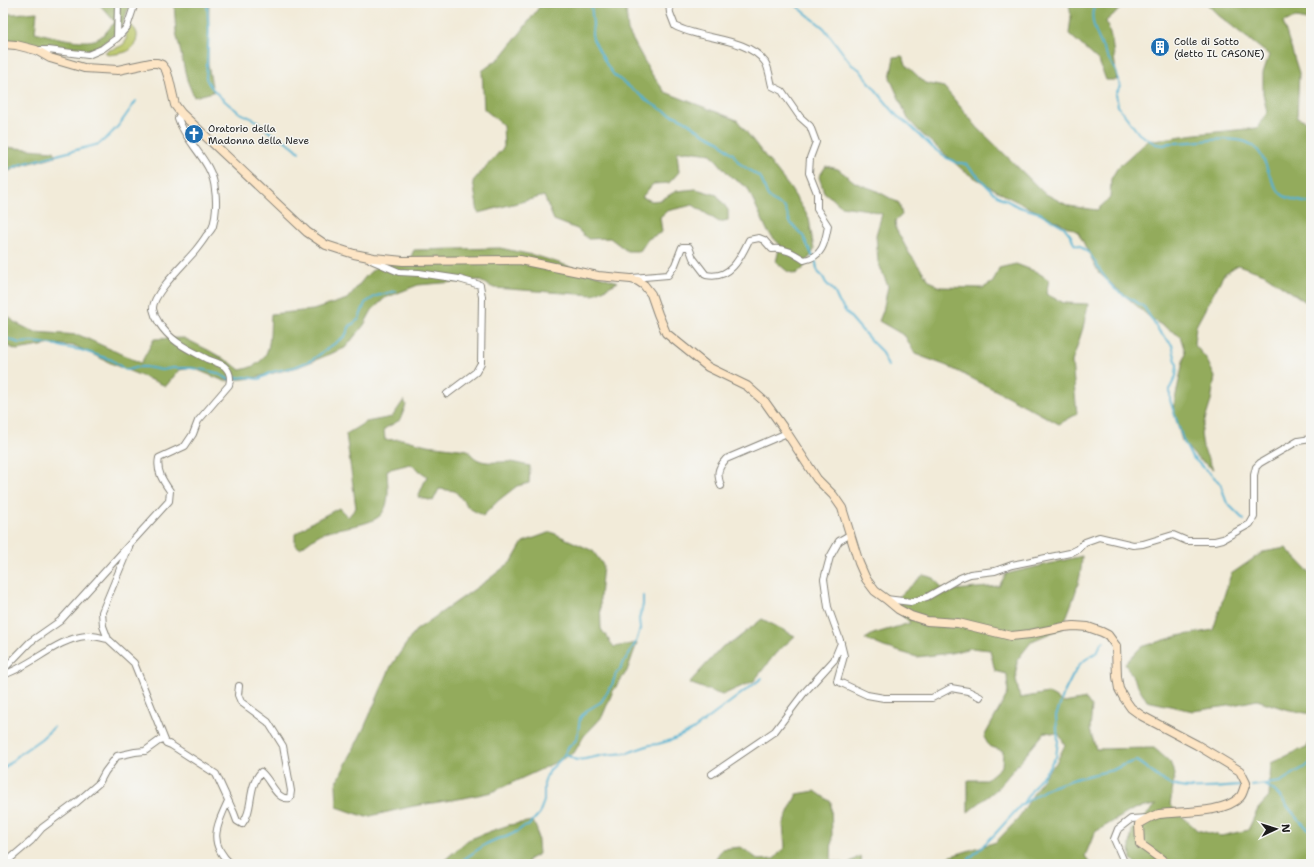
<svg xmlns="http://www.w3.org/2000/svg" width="1314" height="867" font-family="'Shantell Sans',sans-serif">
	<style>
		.green { fill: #bac668; stroke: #6b7142 }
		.forest { fill: #93ab5c; stroke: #58643c }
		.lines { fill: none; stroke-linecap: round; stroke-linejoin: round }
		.stream { stroke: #54b2d2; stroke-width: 2 }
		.street-casing { stroke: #87847a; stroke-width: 8 }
		.secondary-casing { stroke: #87847a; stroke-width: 10 }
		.street { stroke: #fff; stroke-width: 6 }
		.secondary { stroke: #fde5c5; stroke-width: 8 }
		.labels { text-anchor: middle; stroke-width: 3; stroke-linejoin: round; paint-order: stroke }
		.poi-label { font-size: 10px; fill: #1c1c1c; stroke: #f6f6f2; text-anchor: start }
	</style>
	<rect width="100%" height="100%" fill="#f6f6f2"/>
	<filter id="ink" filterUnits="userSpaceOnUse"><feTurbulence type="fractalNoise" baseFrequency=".025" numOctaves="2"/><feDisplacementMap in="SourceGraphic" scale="8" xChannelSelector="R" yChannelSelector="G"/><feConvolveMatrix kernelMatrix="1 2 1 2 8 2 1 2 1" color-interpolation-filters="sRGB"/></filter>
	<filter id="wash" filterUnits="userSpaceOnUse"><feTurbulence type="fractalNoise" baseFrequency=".012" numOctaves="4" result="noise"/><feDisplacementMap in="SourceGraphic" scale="16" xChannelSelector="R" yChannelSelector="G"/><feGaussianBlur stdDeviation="0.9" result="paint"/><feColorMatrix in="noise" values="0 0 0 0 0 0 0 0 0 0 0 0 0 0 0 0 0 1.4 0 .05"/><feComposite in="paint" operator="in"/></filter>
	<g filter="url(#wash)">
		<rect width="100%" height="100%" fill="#f2ebd9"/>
		<path class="green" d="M130 24C136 30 139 33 136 41 132 54 120 53 108 55L105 52C114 47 129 48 126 34Z"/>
		<path class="forest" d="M100 3H130L122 26 110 38 97 48 80 51 3 42V13L13 14 37 12 35 32C50 36 83 45 97 39 104 36 110 27 115 22L100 5Z
			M174 3H209L208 64 213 92 194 97 187 80 176 32Z
			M542 3H627L626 10 628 31 651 73 665 92 737 120 790 188 809 218 814 250 802 270 795 274 787 271 776 262 780 245 768 232 747 187 731 177 711 154 688 151 677 152 679 172 669 183 653 184 642 197 652 201 661 200 676 191 696 189 717 195 728 210V220L719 222 693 205 667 211 660 217 662 232 648 239 640 251H627L610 238 588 239 577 229 554 220 544 196 478 213 473 181 504 147 503 125 484 109 482 71 501 57 521 32Z
			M1069 3H1127L1106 21 1112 40 1117 80H1106L1099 61 1069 34 1071 17Z
			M1206 3H1311V21L1296 18 1283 22 1299 73 1297 117 1311 123V307L1306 302 1264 274 1238 265 1224 274 1196 326 1194 344 1206 358 1215 377 1211 401 1201 433 1203 448 1213 469 1197 458 1182 441 1173 409 1185 352 1180 336 1153 320 1099 273 1078 232 1006 196 965 172 922 134 908 119 890 78 894 57 902 56 907 66 925 83 944 87 977 127 1044 193 1069 206 1097 210 1110 198 1111 179 1118 167 1147 141 1196 134 1257 128 1267 113 1263 93V73L1269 55 1218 15Z
			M3 147 54 151 56 156 20 166 3 174Z
			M826 166 838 169 856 183 875 190 899 203 902 215 895 221 896 229 909 253 929 280 939 287 983 288 993 282 999 268 1016 264 1037 272 1049 280 1046 294 1064 303 1088 304 1083 328 1072 362 1077 414 1059 424 1007 396 947 366 915 354 905 336 879 321 883 311 888 286 878 262 876 235 882 214 869 210 841 206 824 192 819 177Z
			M500 248 537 256 618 282 593 295 494 288 478 280 418 285 385 298 372 310 364 325 345 348 298 367 253 378 224 381 193 368 179 370 166 386 117 366 75 346 52 344 17 350 3 344V310L14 322 34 332 79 335 141 363 154 339 184 338 208 350 231 363 240 370C274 364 269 341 271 314L313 310 347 299 367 275 382 262 408 263 414 250Z
			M404 400 406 405 400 420 384 429 385 440 402 439 427 445 468 450C478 467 494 461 511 462 517 463 524 465 530 466L529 483 517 486 499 500 483 516 469 508 455 491 439 489 433 501 418 497 427 476 410 464 387 470C387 483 391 500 383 512 374 527 338 526 323 533 315 536 308 543 300 548L295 545V534L314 521 339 508 348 517 356 508 346 434 366 422 392 417Z
			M551 532 593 551 603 565 600 597 601 629 614 647 637 643 627 671 613 691 602 717 584 736 574 753 544 768 492 792 464 798 414 806 366 817 337 807 336 784 364 728 391 666 415 631 489 579 512 561 523 542Z
			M1286 548 1311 574V714L1285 709 1257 700 1228 706 1193 711 1147 701 1125 664 1141 647 1178 636 1213 630 1231 574 1263 552Z
			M1082 556C1082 581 1071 605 1062 628L1032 641 1017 660 1016 680 1020 698 1048 693 1064 703 1086 699 1092 707 1090 730 1096 749 1154 748 1170 762 1175 774 1170 805 1197 830 1221 836 1248 830 1258 809 1269 797 1271 763 1306 747 1311 741V864H1136L1131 859 1130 845 1132 830 1156 805 1134 809 1095 832 1085 856 1091 864H994L992 861 987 864H933L951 856 996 842 1018 819 1045 775 1056 763 1065 745 1059 734 1045 732 997 789 968 812V780H986L1002 766 1003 751 989 746 984 737 1008 693 1007 674 995 671 990 650 971 648 951 653 917 657 884 647 865 639 873 634 910 623 891 604 923 575 934 578 944 591 999 586 1006 574Z
			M762 619 795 636 775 654 754 681 722 695 689 683 723 646 733 642Z
			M815 791 831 802 832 834 831 860 847 864 860 856 862 864H712L722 849 741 847 759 860 774 859 785 847 783 825 788 812 797 794Z
			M533 821 537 830 539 854 528 860 527 864H440L468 840 491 831 509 825Z"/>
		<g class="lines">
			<path class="stream" d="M207 3 209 32 206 78C210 90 230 106 240 113 246 116 252 118 257 121 262 125 266 130 271 133 281 139 292 143 299 152
				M591 3 593 24 592 34 593 39 608 67 614 75 649 102 666 112 684 120 701 132 720 142 729 151 733 154 739 163 761 178 767 194 771 200 785 208 790 222 803 236 816 263 817 269 819 273 823 277 826 283 834 291 839 302 846 312 872 342 881 351 888 366
				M793 3 824 28 852 65 859 69 866 78 897 116 908 124 933 148 947 158 957 163H962L967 165 993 192 1000 197 1019 207 1040 213 1064 227 1071 236 1074 244 1080 246 1090 254 1101 272 1110 284 1116 290 1144 307 1159 331 1172 345 1177 365 1176 376 1170 388V400L1183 440 1191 456 1217 480 1221 485 1226 501 1229 505 1244 520
				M1096 3C1083 21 1109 57 1117 74 1118 78 1119 82 1120 86L1116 94 1118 106 1139 134 1156 144 1164 145 1169 143C1192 144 1225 135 1246 142 1270 151 1265 183 1284 196 1292 200 1302 202 1311 203
				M3 172 22 164 99 144C117 131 123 119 136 101
				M3 337 19 343 32 342 57 345 63 347 81 350 112 360 124 369 127 370 138 367H146L162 370 172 368H191L205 370 217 373 228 379 245 377 259 379 272 372 295 367 312 360 345 336 350 326 359 319 365 303 376 296 396 291
				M565 754 576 760 585 759 604 755 627 753 650 745 658 744 672 740 693 730 762 678
				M3 769 21 753 41 739 54 727
				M1264 785C1277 789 1284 803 1293 813 1299 820 1305 826 1311 832
				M1252 786 1280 782 1311 763
				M1023 803 1038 781 1049 768 1052 762 1056 757 1058 741 1056 716 1060 705 1063 695 1073 675 1081 663 1085 660 1097 652 1101 644 1104 641
				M457 864 486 844 497 839 506 837 518 831 523 827 528 826 539 814 544 801V784L548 772 562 758 568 748 577 739 580 718 586 711 601 702 612 685 616 674 620 669 636 642 640 629 639 619 643 605V596
				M964 864 994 835 1021 805 1048 788 1078 778 1113 770 1123 765 1136 761C1147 767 1156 777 1167 783 1184 792 1221 787 1241 786"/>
		</g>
	</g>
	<g filter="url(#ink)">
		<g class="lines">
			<defs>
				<path id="street" d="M117 38 118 3
					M37 50H48L88 55 102 49 117 38 127 27 135 3
					M371 260 399 272 419 273 459 279 480 285 482 297 481 363 476 372 447 394
					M632 278 668 275 675 265 682 247H689L693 258 706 275C730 280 740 259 749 240L759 238 764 240 772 249C784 247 795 254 804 260 823 257 825 242 828 226L817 209V193L809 173 810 158 816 142 810 126 800 117 782 91 772 86C770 79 769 68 765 62 747 37 701 40 675 26L670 13 669 3
					M721 486C717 474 717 469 726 459L787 433
					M851 534 839 541 830 557 824 579 828 607 840 640 844 656 837 681 867 695 884 698H932L951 688 968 691 980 697
					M129 547 102 612 103 626 108 639 134 663 166 743 171 745 216 774 234 813 237 821 242 824C254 810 247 787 261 772 271 780 276 801 290 798L291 791 283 746 268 722 241 702 238 695 239 686
					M886 599 911 602 927 597 960 578 970 574 995 571 1012 565 1070 553 1078 549 1085 542 1099 537 1133 545 1143 544 1173 535 1187 541H1215L1223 539 1250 524 1254 517V475L1256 467 1260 463 1298 441 1311 439
					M3 670 30 642 60 621 169 501 170 491C163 481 156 471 159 458L185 446 193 434 198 421 229 385C231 378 230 371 224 366 219 363 212 361 207 359 188 349 171 342 159 323 157 320 154 314 153 309 152 294 185 263 195 251 199 246 203 241 206 236 208 233 212 230 213 226 216 216 217 201 215 190 213 161 186 144 178 118L181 113
					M3 675C32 666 56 639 86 636 93 635 101 638 108 639
					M712 774 775 731 803 694 834 660 841 643
					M228 801C217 825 207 843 231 864
					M4 864 31 841 42 828 77 802 99 783 105 772 117 756 135 752 145 751 163 738
					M1125 864 1114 839 1118 829 1131 819 1148 818"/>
				<path id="secondary" d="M3 44 16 45 36 50 50 58 84 68 118 70 151 63H157L162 65 166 70 169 79 175 105 181 113 307 232 326 245 354 254 374 258 403 261 520 260 598 276 631 279 638 281 644 285 651 294 658 314 666 333 708 367 747 386 765 402 787 433 817 479 833 495 842 508 859 563 866 579 875 591 886 599 898 609 911 616 927 621 958 623 1011 636 1030 634 1064 627 1074 626 1088 627 1102 632 1108 635 1116 646 1117 677 1119 689 1124 698 1131 708 1142 716 1197 745 1240 771 1246 783C1244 787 1243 794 1240 797 1224 814 1181 811 1159 814 1151 816 1145 820 1139 824L1140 844 1161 859 1166 864"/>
			</defs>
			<use href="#street" class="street-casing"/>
			<use href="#secondary" class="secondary-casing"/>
			<use href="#street" class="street"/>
			<use href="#secondary" class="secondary"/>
		</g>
	</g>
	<defs>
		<symbol id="building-disc" viewBox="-11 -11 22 22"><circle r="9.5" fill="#1f6fb2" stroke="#f6f6f2"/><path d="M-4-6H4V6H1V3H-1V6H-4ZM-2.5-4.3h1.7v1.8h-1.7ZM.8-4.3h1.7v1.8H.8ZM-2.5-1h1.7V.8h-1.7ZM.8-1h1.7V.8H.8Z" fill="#fff"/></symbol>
		<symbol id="church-disc" viewBox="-11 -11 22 22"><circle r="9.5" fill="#1f6fb2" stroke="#f6f6f2"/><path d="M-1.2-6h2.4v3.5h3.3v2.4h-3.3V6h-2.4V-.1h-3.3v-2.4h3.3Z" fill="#fff"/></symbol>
	</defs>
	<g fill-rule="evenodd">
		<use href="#building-disc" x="1149" y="36" width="22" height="22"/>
		<use href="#church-disc" x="183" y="123" width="22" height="22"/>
	</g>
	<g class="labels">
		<g class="poi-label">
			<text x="1174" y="45">Colle di Sotto<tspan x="1174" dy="12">(detto IL CASONE)</tspan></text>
			<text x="208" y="132">Oratorio della<tspan x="208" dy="12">Madonna della Neve</tspan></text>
		</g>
	</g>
	<rect width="1314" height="867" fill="none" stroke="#f6f6f2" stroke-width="16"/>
	<g transform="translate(1276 829) rotate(86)" stroke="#f6f6f2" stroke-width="3" paint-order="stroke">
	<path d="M0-3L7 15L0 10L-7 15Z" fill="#1c1c1c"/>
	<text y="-6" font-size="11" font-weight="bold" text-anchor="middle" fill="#1c1c1c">N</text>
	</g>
</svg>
